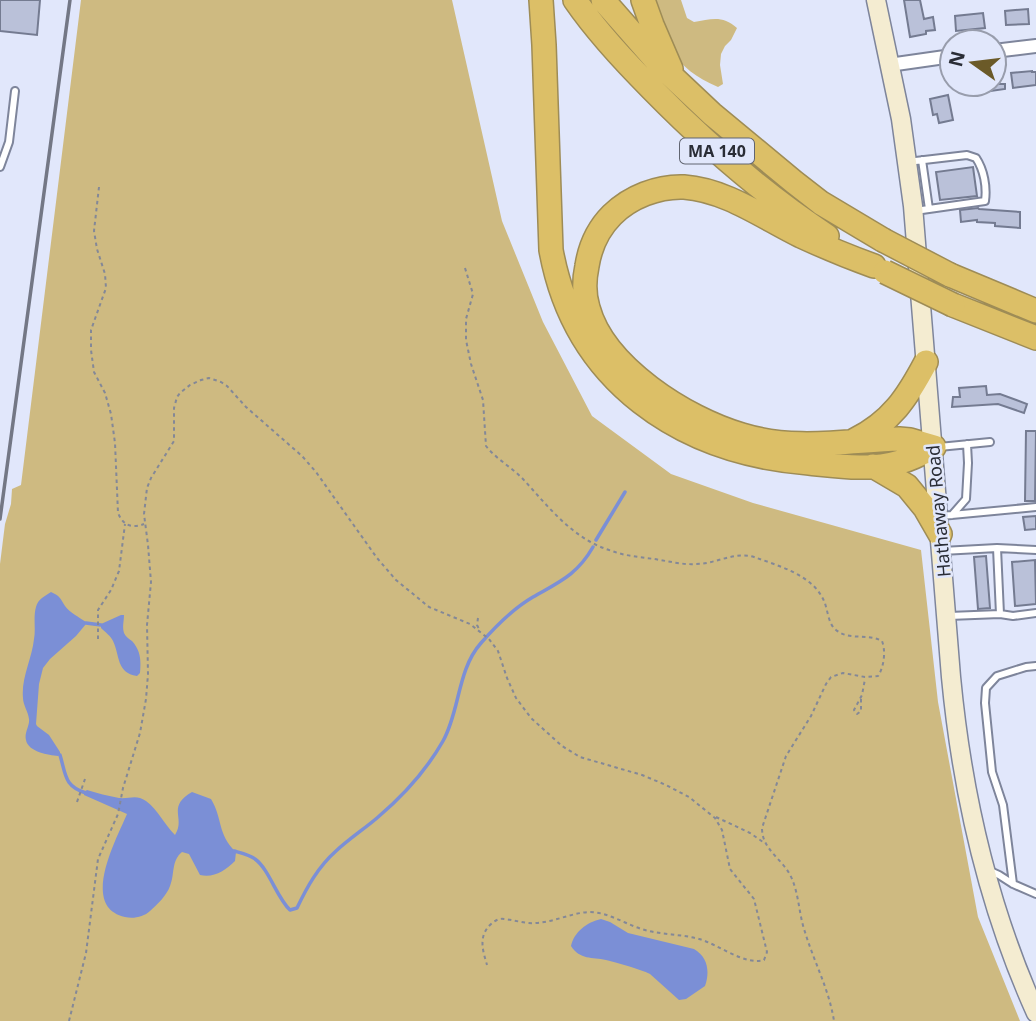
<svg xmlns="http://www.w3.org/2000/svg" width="1036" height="1021" font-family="'Noto Sans',sans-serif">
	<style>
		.green { fill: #ceba81 }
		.water { fill: #7b8fd6 }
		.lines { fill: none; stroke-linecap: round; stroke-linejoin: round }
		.stream { stroke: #7b8fd6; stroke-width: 3.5 }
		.building { fill: #bac1d9; stroke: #747b91; stroke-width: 2 }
		.service-casing { stroke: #7e859b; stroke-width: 10 }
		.minor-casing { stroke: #7e859b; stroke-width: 16 }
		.secondary-casing { stroke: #7e859b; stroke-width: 21 }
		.motorway-casing { stroke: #9e8c56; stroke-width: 26 }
		.path { stroke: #848897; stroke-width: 2; stroke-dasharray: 3.5 3.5; stroke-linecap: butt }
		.service { stroke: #fff; stroke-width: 6 }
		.minor { stroke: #fff; stroke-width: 12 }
		.secondary { stroke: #f4ecd1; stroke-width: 18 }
		.motorway { stroke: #dcbf67; stroke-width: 23 }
		.rail { stroke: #737785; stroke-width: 3.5 }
		.motorway-bridge-casing { stroke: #9e8c56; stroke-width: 26; stroke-linecap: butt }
		.motorway-bridge { stroke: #dcbf67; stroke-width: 23 }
		.labels { text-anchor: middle; stroke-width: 5; stroke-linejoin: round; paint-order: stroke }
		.shield { fill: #e1e7fb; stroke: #616571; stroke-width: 2 }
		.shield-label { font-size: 16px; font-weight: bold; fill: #2a2d36 }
		.street-label { font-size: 18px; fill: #2a2d36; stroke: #e1e7fb }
	</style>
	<rect width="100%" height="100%" fill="#e1e7fb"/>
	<path class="green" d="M81 0H452L502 221 543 322 592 416 671 474 753 503 921 550 938 702 978 917 1020 1021H0V564L5 524 11 504 12 489 21 485Z
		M651 0H681L687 18 694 22C711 19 723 15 737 28L731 40 725 46 721 54 720 65 723 84 718 87C673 68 666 43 651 0Z"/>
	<path class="water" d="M51 592C60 596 60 598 65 606 70 613 79 617 86 622V624L76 636 50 659 43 668 39 684 36 724 37 726 49 735 60 752V755L58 756C49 755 28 752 26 740 24 733 30 725 29 719 28 711 23 705 23 698 21 678 32 659 34 639 36 629 33 617 36 607 38 599 45 596 51 592Z
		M121 615H124C124 621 122 627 124 633 126 637 129 639 132 641 141 651 141 661 140 673L137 676C116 673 120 655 113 641 111 636 105 632 101 628V624Z
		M87 790C97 793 108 796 119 798 130 799 136 794 146 801 158 810 164 824 175 835 186 818 166 807 192 792L211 799C223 819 217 834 236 852L235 861C225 871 214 878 200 875L189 854 182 852C171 861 175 874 170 886 167 895 157 905 150 911 144 917 133 919 125 917 79 907 117 838 127 814L84 795V792Z
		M601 919 610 922 628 933 694 949C708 957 710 972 705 986L686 999 679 1000 650 974C640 969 618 963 606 960 592 957 580 960 571 946 574 932 587 922 601 919Z"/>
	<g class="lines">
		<path class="stream" d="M596 540 625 492
			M86 623 101 625
			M60 755C66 775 64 786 86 793
			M234 851C241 853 250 855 255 859 269 869 277 898 290 910L297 908C307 887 318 867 336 851 349 839 364 829 377 818 403 796 426 771 443 741 460 711 457 670 481 643 495 627 514 608 533 597 559 582 577 575 593 547"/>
	</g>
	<path class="building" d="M0 0H40L37 35 0 31Z
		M904 0H920L924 19 933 17 935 30 926 31V34L910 37Z
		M1028 9 1029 24 1006 25 1005 11Z
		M983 13 985 28 956 31 955 16Z
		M1032 71V72H1036V85L1013 88 1011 73Z
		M968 84H1005V89L969 94Z
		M948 95 953 120 939 123 937 114 933 115 930 99Z
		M973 167 977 196 940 200 936 172Z
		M978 208 979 209 1020 212V228L995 226V223L977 222V220L961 222 960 210Z
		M986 386 987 395 1000 394 1027 404 1024 413 998 404 952 407 953 397H960L959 388Z
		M1026 431H1036L1035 501H1025Z
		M1036 516V529L1025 530 1023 517Z
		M986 556 990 608 978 609 974 557Z
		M1035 560 1036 604 1015 606 1012 562Z"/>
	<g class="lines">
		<defs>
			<path id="service" d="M922 160 929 209
				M907 162 967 155 976 158C984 170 987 187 985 201L915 211
				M0 167 9 142 15 91
				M939 447 990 442
				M952 515 966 499 968 463 967 444
				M941 516 1036 507
				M997 548 1036 550
				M942 551 997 548 1000 614 949 616
				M1000 614 1013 616 1036 613
				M988 870 999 875 1013 884 1036 894
				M1013 884 1003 805 992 772 985 703 986 688 997 676 1026 667 1036 666"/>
			<path id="minor" d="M994 51 1036 46
				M889 65 952 56"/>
			<path id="secondary" d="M876 0 901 119 913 206 951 677C962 793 988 907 1036 1013"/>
			<path id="motorway" d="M541 0 544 45 551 250C575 382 681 453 809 463 838 466 871 471 900 462 912 459 923 453 934 447
				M575 0C597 32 624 61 652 89 705 143 763 194 827 236
				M603 0 661 66 712 114 794 182 821 203 883 240
				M643 0 652 25 671 69
				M874 266C849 257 825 247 801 236 764 218 726 190 684 187 658 186 630 197 612 215 598 229 590 247 587 266 584 280 584 295 588 308 604 367 686 419 742 435 794 451 846 441 899 439L910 440 934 447
				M950 275 1036 311
				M953 305 1036 338
				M855 440C891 422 907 398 926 362
				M873 466 907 486 925 508 940 534"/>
		</defs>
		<use href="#service" class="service-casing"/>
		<use href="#minor" class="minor-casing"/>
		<use href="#secondary" class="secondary-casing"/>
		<use href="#motorway" class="motorway-casing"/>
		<path class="path" d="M99 187 94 231 97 249 105 274 106 288 91 330V350L94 372 105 393 111 414 115 443 118 513C123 525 131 529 144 524
			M465 268 473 294 466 319V340L471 364 483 400 486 446C495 458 511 467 522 478 549 507 572 539 612 551 625 556 640 557 654 559 668 561 682 565 696 564 716 564 734 551 754 557 779 566 813 575 824 601 828 610 828 624 836 630 849 641 868 633 882 641 886 651 884 667 878 676L865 677 843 673 831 677 826 684 811 716 786 756 762 828C762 851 784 859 792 879 799 895 799 915 805 932 814 962 829 989 834 1021
			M478 618 477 625 480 631
			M98 639V610L111 590 119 571 125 524
			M861 699V711L857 714 854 710 862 695 865 679
			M77 802 85 779
			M716 817 750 833 763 842
			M69 1021 86 953 98 859 118 814 123 788 140 733 146 699 148 674 147 625 151 582 148 545 144 514 147 488 151 478 174 441V408L177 397 180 393 190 385 201 380 209 378 221 382 227 386 246 407 302 456 316 472 377 558 396 580 429 607 470 624 489 639 498 651 507 678 516 698 531 718 562 746 580 757 642 775 666 785 689 797 715 818 722 830 730 869 754 899 767 952 764 960C745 966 718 944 699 939 681 934 663 935 645 930 626 925 609 912 589 912 571 913 554 922 536 923 525 924 515 920 504 919 499 918 494 921 490 925 478 937 483 951 487 965"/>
		<use href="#service" class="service"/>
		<use href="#minor" class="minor"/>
		<use href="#secondary" class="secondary"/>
		<use href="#motorway" class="motorway"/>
		<path class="rail" d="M0 519 70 0"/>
		<defs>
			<path id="motorway-bridge" d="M883 240 950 275
				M885 272 953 305"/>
		</defs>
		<use href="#motorway-bridge" class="motorway-bridge-casing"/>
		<use href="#motorway-bridge" class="motorway-bridge"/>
	</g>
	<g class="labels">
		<rect class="shield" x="680" y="138.5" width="74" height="25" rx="5"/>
		<g class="shield-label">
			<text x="717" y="157">MA 140</text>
		</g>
		<g class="street-label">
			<text transform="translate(939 511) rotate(-95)" y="6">Hathaway Road</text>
		</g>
	</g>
	<g transform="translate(973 63) rotate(284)"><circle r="33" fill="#e1e7fb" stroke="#989dac" stroke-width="2"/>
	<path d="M0-5L12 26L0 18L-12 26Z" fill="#6b5a28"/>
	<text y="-10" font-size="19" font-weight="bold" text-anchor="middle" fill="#2a2d36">N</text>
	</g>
</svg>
